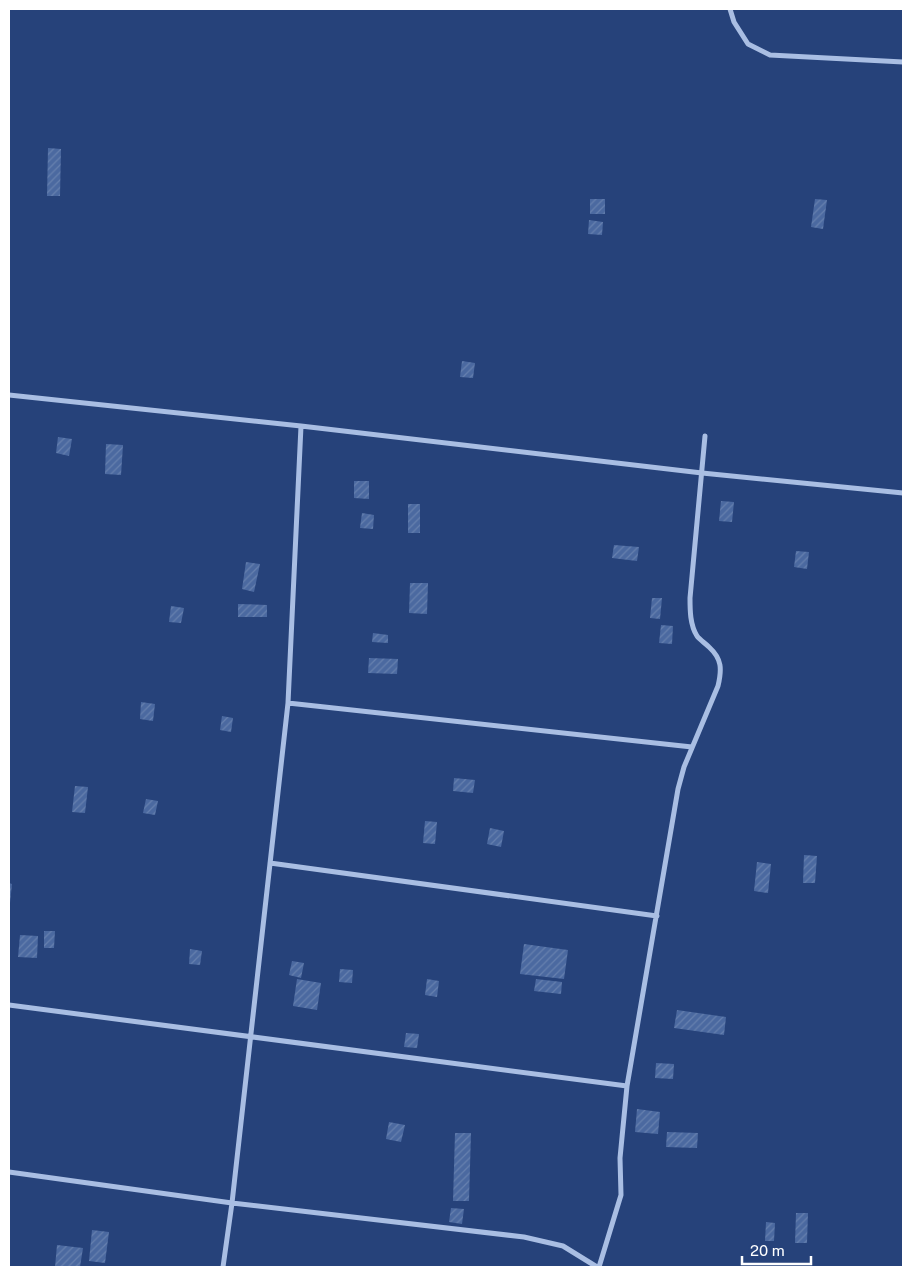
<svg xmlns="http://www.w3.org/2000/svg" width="912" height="1276" font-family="'Public Sans',sans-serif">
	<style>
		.building { fill: url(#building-hatch) }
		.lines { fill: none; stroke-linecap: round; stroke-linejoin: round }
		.minor { stroke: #a9bee3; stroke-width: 5 }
	</style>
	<defs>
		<pattern id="building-hatch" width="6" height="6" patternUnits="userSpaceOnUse" patternTransform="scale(1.25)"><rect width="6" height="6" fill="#4b69a0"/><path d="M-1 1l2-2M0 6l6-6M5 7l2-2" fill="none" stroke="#6680ae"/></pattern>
	</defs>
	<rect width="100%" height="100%" fill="#26427a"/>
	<path class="building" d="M48 148 61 149 60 196H47Z
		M590 199H605V214H590Z
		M815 199 827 200 823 229 811 227Z
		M589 220 603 222 602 235 588 234Z
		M462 361 475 363 473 378 460 377Z
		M58 437 72 439 69 456 56 453Z
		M106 444 123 445 121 475 105 474Z
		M354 481H369V499L354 498Z
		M721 501 734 502 732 522 719 521Z
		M408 504H420V533H408Z
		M362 513 374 515 373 529 360 528Z
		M614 545 639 547 637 561 612 558Z
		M796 551 809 552 807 569 794 567Z
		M246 562 260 564 254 592 242 589Z
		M410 583H428L427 614 409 613Z
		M652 598H662L660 619 650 618Z
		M238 604 267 605V617H238Z
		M171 606 184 608 181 623 169 622Z
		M661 625 673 626 672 644 659 643Z
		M373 633 388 635V643L372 642Z
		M369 658 398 659 397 674 368 673Z
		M141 702 155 704 153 721 140 719Z
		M222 716 233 718 231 732 220 730Z
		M454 778 475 780 473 793 453 791Z
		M75 786 88 787 85 813 72 812Z
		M146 799 158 801 155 815 143 813Z
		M425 821 437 822 435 844 423 843Z
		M490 828 504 831 501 847 487 844Z
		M804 855 817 856 815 883H803Z
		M757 862 771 864 768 893 754 891Z
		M9 883 12 884 10 903H9Z
		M44 931H55L54 948H44Z
		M20 935 38 936 37 958 18 957Z
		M524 944 568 950 564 979 520 974Z
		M190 949 202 951 200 965 189 964Z
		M292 961 304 963 301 978 289 975Z
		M340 969 353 970 352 983 339 982Z
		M297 979 321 983 317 1010 293 1006Z
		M427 979 439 981 437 997 425 995Z
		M536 979 562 982 561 994 534 991Z
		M677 1010 726 1017 724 1035 674 1028Z
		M406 1033 419 1034 417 1048 404 1047Z
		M656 1063 674 1064 673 1079 655 1078Z
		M637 1109 660 1112 658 1134 635 1132Z
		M389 1122 405 1125 401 1142 386 1139Z
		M667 1132 698 1133 697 1148 666 1147Z
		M455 1133H471L469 1201H453Z
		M451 1208 464 1209 462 1224 449 1222Z
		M796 1213H808L807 1243H795Z
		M766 1222 775 1223 774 1241H765Z
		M92 1230 109 1232 105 1263 89 1261Z
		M57 1245 83 1248 80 1267H55Z"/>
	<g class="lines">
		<path class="minor" d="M730 9 734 22 748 44 770 55 903 62
			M9 395 301 426 702 473 903 493
			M288 703 692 747
			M270 863 657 916
			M9 1005 627 1086
			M9 1172 232 1203 524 1237 563 1246 597 1267
			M223 1267 232 1203 288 703 301 426
			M599 1267 621 1195 620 1158 627 1086 678 789 684 767 718 686C722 669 722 659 709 647 705 643 700 640 697 636 690 625 690 610 690 598L705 436"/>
	</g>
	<rect width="912" height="1276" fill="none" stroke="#ffffff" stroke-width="20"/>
	<path d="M742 1256v8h69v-8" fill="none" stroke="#ffffff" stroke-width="2.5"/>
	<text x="750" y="1256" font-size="15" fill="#ffffff" stroke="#26427a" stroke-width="4" paint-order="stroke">20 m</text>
</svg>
